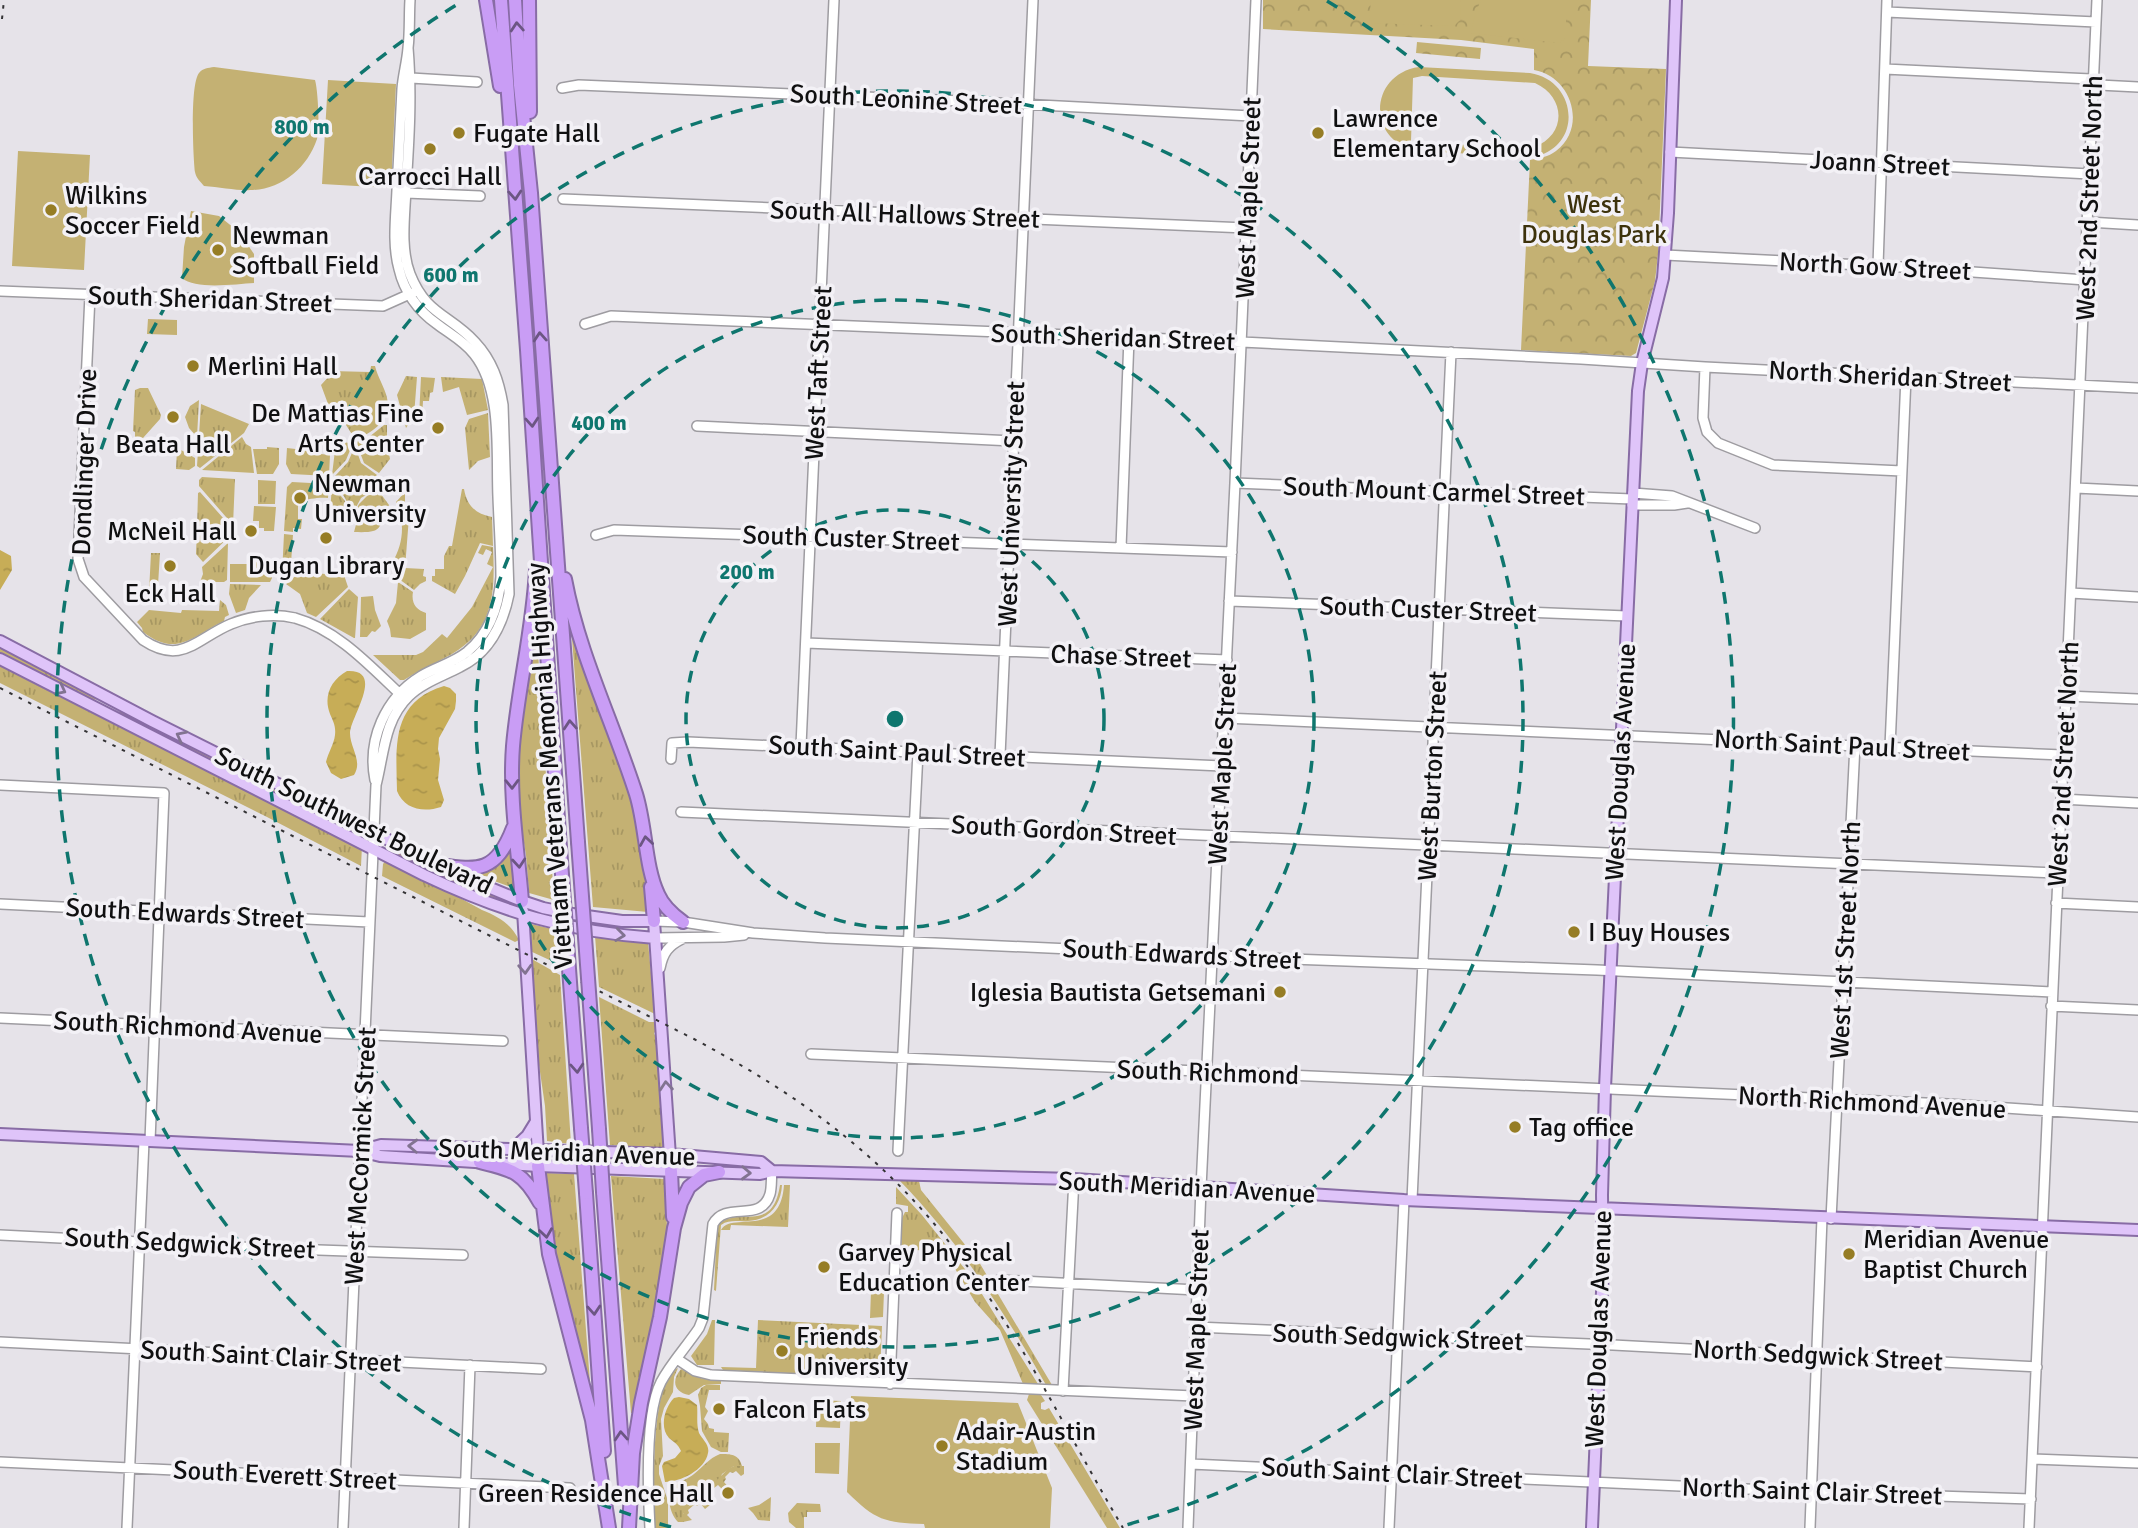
<svg xmlns="http://www.w3.org/2000/svg" width="2138" height="1528" font-family="Signika,sans-serif">
	<style>
		.grass { fill: url(#grass-tufts) }
		.park { fill: url(#park-crowns) }
		.garden { fill: url(#garden-dots) }
		.pitch { fill: #c4b173; fill-rule: evenodd }
		.water { fill: url(#water-ripples) }
		.lines { fill: none; stroke-linecap: round; stroke-linejoin: round }
		.minor-casing { stroke: #9e9ca1; stroke-width: 12 }
		.major-casing { stroke: #886ca5; stroke-width: 14 }
		.highway-casing { stroke: #886ca5; stroke-width: 16 }
		.minor { stroke: #fff; stroke-width: 9 }
		.major { stroke: #dfc4f9; stroke-width: 10 }
		.highway { stroke: #c99df5; stroke-width: 12 }
		.rail { stroke: #343335; stroke-width: 2; stroke-dasharray: 3.5 7; stroke-linecap: butt }
		.highway-bridge-casing { stroke: #886ca5; stroke-width: 16; stroke-linecap: butt }
		.highway-bridge { stroke: #c99df5; stroke-width: 12 }
		.oneway { stroke: #6c5683 }
		.oneway2 { stroke: #827391 }
		.ring { fill: none; stroke: #0f766e; stroke-width: 3.5; stroke-dasharray: 12 9 }
		.poi-dot { fill: #967d25; stroke: #f3f1f6; stroke-width: 2.5 }
		.labels { text-anchor: middle; stroke-width: 7; stroke-linejoin: round; paint-order: stroke }
		.street-label { font-size: 26px; fill: #101011; stroke: #f3f1f6 }
		.poi-label { font-size: 26px; fill: #101011; stroke: #f3f1f6; text-anchor: start }
		.park-label { font-size: 26px; fill: #3d320c; stroke: #f3f1f6 }
		.centre { fill: #0f766e; stroke: #f3f1f6; stroke-width: 3.5 }
		.ring-label { font-size: 21px; text-anchor: middle; font-weight: bold; fill: #0f766e; stroke: #f3f1f6; stroke-width: 7; stroke-linejoin: round; paint-order: stroke }
	</style>
	<defs>
		<pattern id="grass-tufts" width="24" height="20" patternUnits="userSpaceOnUse" patternTransform="scale(1.75)"><rect width="24" height="20" fill="#c4b173"/><path d="M3 7l-1-3M5 7V3M7 7l1-3M15 17l-1-3M17 17v-4M19 17l1-3" fill="none" stroke="#a79762"/></pattern>
		<pattern id="park-crowns" width="20" height="18" patternUnits="userSpaceOnUse" patternTransform="scale(1.75)"><rect width="20" height="18" fill="#c4b173"/><path d="M2 6a3 3 0 1 1 6 0M12 15a3 3 0 1 1 6 0" fill="none" stroke="#a79762"/></pattern>
		<pattern id="garden-dots" width="8" height="8" patternUnits="userSpaceOnUse" patternTransform="scale(1.75)"><rect width="8" height="8" fill="#c4b173"/><path d="M2 2h.1M6 6h.1" fill="none" stroke="#a79762" stroke-width="1.8" stroke-linecap="round"/></pattern>
		<pattern id="water-ripples" width="26" height="14" patternUnits="userSpaceOnUse" patternTransform="scale(1.75)"><rect width="26" height="14" fill="#c7ad57"/><path d="M2 4q2-2 4 0t4 0M15 11q2-2 4 0t4 0" fill="none" stroke="#aa944b"/></pattern>
	</defs>
	<rect width="100%" height="100%" fill="#e6e3e9"/>
	<path class="grass" d="M327 365H330L331 371 370 372 371 366H375C378 378 385 388 387 398 392 419 372 434 355 439L346 425 331 412 321 385 331 374 326 371Z
		M406 376 417 377 414 416 406 428 397 395Z
		M421 377 435 378 433 392 430 393 429 401H423L422 418 419 417Z
		M441 377 482 379 488 410 467 415 459 387 443 392Z
		M140 388H148L161 415 160 419 143 438 135 437V432L133 431 135 390Z
		M199 400 197 437 189 428 185 417 190 406Z
		M201 404 249 424 244 433 200 468 197 466Z
		M488 413 490 457 478 461 469 470 465 428 469 419Z
		M384 425H387V444L390 459 379 473 364 463 356 442 369 437Z
		M242 437 246 444 251 447 254 473 202 470Z
		M336 442 353 443 346 460 332 475Z
		M355 446 361 463 377 475 373 479 335 476 348 462Z
		M267 447 279 448V464L273 474H257L253 449H267Z
		M287 448 321 452V454L330 455 329 476 291 474 286 464Z
		M177 450H181L195 458V466L189 470 176 469Z
		M202 477 235 479 233 525 199 486V480Z
		M258 480 276 481 275 504H258Z
		M292 482 329 484 328 498C316 497 310 500 299 500L298 503V519H302L301 529 293 528V532L284 531 287 487Z
		M335 483 373 485 376 489 361 498 353 513 345 498Z
		M332 485 345 501 348 512 343 514 330 513Z
		M462 489H464C467 506 476 514 492 517L493 546 480 543 465 576 455 594 432 581V576H435V569H444V556L449 546H452Z
		M378 490 389 505C377 529 385 533 354 532L357 521 355 512 359 504 369 494Z
		M200 492 232 528 231 529 197 528 198 493Z
		M405 492V504H410L405 568 424 569 423 576 426 577V581L420 584 414 590 399 579 392 563C404 543 405 522 396 502Z
		M254 506 276 507 274 531H264V528H259V521H253Z
		M197 529 231 531 232 534 203 562 196 554Z
		M284 534 293 535 291 563 282 574Z
		M228 543 227 580 224 582H200L203 574 202 567Z
		M482 545 493 547C495 591 495 629 452 654 436 663 419 670 404 680H400L373 655H416L423 652 442 634 447 638 472 607 493 567 487 564 492 552 486 549 483 555 478 553Z
		M151 553H160L158 585H155V594L149 592Z
		M253 559 273 560 272 578 270 582H230V564H251Z
		M309 573 344 575 348 587 316 617 307 613 300 594 286 584 294 577Z
		M398 582 413 592C411 603 416 610 426 613V630L410 639 391 637 390 629 387 621 396 603Z
		M230 584 261 585 249 598 245 610 236 613 229 594Z
		M349 589 358 597 355 638H354L320 619Z
		M373 596 375 610 381 626 375 632 372 631 367 637H360L361 597Z
		M220 600 226 605 229 615 225 617 224 621C193 636 177 658 143 632L142 628 137 622 149 610 181 613 182 610 219 611Z
		M571 626 633 801 648 884V912L593 907Z
		M534 636H537L554 900 529 893 526 855 517 801V750Z
		M0 645 99 699 91 700 0 653Z
		M0 666 271 804 287 809 362 846 361 866 267 817 0 683Z
		M127 711 358 829 359 833H355L124 717 119 712Z
		M391 847 516 902 517 909 455 886 390 850Z
		M510 849H513L516 889 475 874 498 863Z
		M386 860 394 862 482 910C499 917 510 923 519 940L515 942 382 876 383 864Z
		M531 924 557 930 559 962 556 963 530 951 528 926Z
		M595 936 648 942 655 1014 599 987Z
		M530 958 560 975 571 1144 547 1141 545 1106 539 1065Z
		M599 997 649 1022H656L658 1030 654 1033 656 1038H659L665 1148 610 1145Z
		M546 1173 574 1174 590 1382H587L560 1281 549 1216Z
		M611 1176 665 1179 667 1227 659 1289 634 1413H631Z
		M900 1181H919L921 1190 979 1262 1052 1385H1046C1004 1311 959 1242 900 1181Z
		M780 1185H782C781 1205 769 1220 748 1221 738 1222 730 1219 721 1225L716 1291 714 1290 717 1226C737 1203 772 1237 780 1185Z
		M784 1185H790L788 1227 731 1225 730 1230H721C732 1211 780 1240 784 1185Z
		M896 1187 922 1215 972 1278 1038 1384H1023L1000 1330 975 1302 945 1252 901 1249 902 1218 905 1212H908V1206L896 1204Z
		M871 1291 884 1292 883 1317 870 1318Z
		M712 1320H715L714 1365H697L691 1356 707 1334Z
		M758 1320 882 1326 880 1373 825 1371 881 1374 880 1378 723 1370 721 1367 756 1368Z
		M678 1368 674 1377 673 1392 664 1408 661 1419 663 1456 659 1466V1474L668 1501V1528H655C654 1499 649 1379 678 1368Z
		M681 1369 703 1379 721 1380V1384L704 1385 689 1395C674 1392 671 1381 681 1369Z
		M706 1385H720V1390H709L705 1407 708 1411 704 1419 708 1424 709 1428 714 1429V1432L729 1433 728 1452H721L711 1447 702 1431 700 1406 698 1395 701 1388Z
		M1029 1394 1041 1395 1045 1401 1041 1403V1409L1045 1410 1049 1408 1120 1528H1107L1027 1400Z
		M720 1454C731 1454 739 1454 742 1466H734L722 1474 721 1477 695 1502H692L683 1514V1522H678C670 1514 665 1496 675 1486 680 1481 688 1479 694 1474 704 1466 708 1459 720 1454Z
		M771 1497 770 1521 758 1520 753 1513 748 1508 759 1505Z
		M797 1503 820 1504 821 1512H807V1517H804V1528H796L789 1522 788 1513Z"/>
	<path class="park" d="M1263 0H1591L1588 66 1666 69 1658 254 1655 281 1636 353 1631 356 1521 350 1530 160C1540 158 1548 157 1556 151 1588 127 1571 76 1534 70V49L1461 40 1263 29Z
		M1417 42 1481 48 1480 59 1416 53Z"/>
	<path class="garden" d="M734 1466H744V1474L741 1476 736 1471 733 1473 730 1472 725 1477 726 1479 724 1482 729 1488 725 1492 718 1485 714 1488 712 1487 706 1493 707 1495 704 1498 710 1505 705 1509 700 1503 697 1506 695 1504 688 1510 689 1513 687 1515 692 1520 683 1522V1514L686 1508 695 1502 728 1469Z"/>
	<path class="pitch" d="M1371 0H1461L1460 20 1454 26 1369 23Z
		M1481 0H1566V38L1559 43 1471 33 1475 14Z
		M214 67 315 80C318 90 320 130 317 139 308 167 282 189 253 190 237 191 220 187 204 186 200 181 196 178 195 172 193 156 190 84 199 73 203 68 208 68 214 67Z
		M1419 67 1530 73C1576 80 1584 143 1537 156 1524 159 1508 156 1494 155 1468 154 1441 152 1414 150 1366 138 1370 74 1419 67ZM1422 76 1535 83C1566 97 1567 135 1534 147L1418 143 1411 141 1413 78Z
		M328 80 396 84 391 188 322 184Z
		M18 151 90 155 84 270 12 266Z
		M191 211 219 216 239 232 254 254V283C236 284 195 290 182 278L184 247Z
		M148 319 177 320V335L147 334Z
		M851 1396 1018 1403 1052 1488 1050 1528H925L924 1524C885 1523 875 1520 847 1492Z
		M817 1400 841 1401 840 1428 816 1427Z
		M815 1443H840L839 1474 815 1473Z"/>
	<path class="water" d="M0 550 11 556 12 570 0 590Z
		M347 671C386 669 350 718 350 733 350 748 363 761 354 775L341 779 331 773 326 762C328 753 334 744 335 735 336 726 333 721 330 714 323 696 331 680 347 671Z
		M444 686 450 688 456 694V701L455 709 439 738 438 749 440 759 438 780 444 800 441 807C423 813 404 809 397 791 396 745 391 702 444 686Z
		M679 1397 689 1399 697 1405C698 1414 696 1424 699 1433 702 1439 710 1445 708 1453 705 1470 680 1482 665 1482L662 1466 664 1462 675 1458 681 1451C678 1444 675 1443 669 1438 659 1427 665 1407 674 1398Z"/>
	<g class="lines">
		<defs>
			<path id="minor" d="M1887 12 2096 22
				M1885 69 2091 79 2099 85 2138 87
				M411 78 477 82
				M562 88 579 85 962 101 1251 116
				M1670 152 2090 174
				M406 193 480 196
				M563 199 1246 228
				M2088 222 2138 225
				M1665 255 1901 267 2086 280
				M1878 266 1887 0
				M0 291 383 306 412 293
				M90 295 78 559 84 577 143 640C182 666 197 638 231 624 250 616 274 613 295 618 338 630 371 667 403 697
				M585 324 611 316 1242 342 1581 359 1705 367 2138 388
				M1705 367 1703 418 1707 432 1718 443 1773 465 1902 471
				M697 426 1013 441
				M1235 483 1632 499
				M2076 488 2138 491
				M1633 493 1672 496 1755 528
				M1632 505H1674L1687 503
				M596 535 614 530 1232 552
				M1121 548 1129 338
				M2071 593 2138 597
				M1229 601 1627 616
				M806 643 1227 660
				M2066 696 2138 699
				M1224 718 2063 755
				M801 746 834 0
				M1890 747 1906 377
				M1000 756 1033 0
				M671 759 672 743 688 742 1222 766
				M375 780C367 740 385 698 421 676 436 667 453 663 467 652 490 633 499 605 501 577 501 550 499 524 498 497 496 453 503 390 474 354 464 341 450 334 437 324 418 311 404 291 399 269 392 244 396 216 397 190 399 156 400 123 402 89 403 75 407 62 408 48 410 32 409 16 410 0
				M0 785 164 793 150 1141
				M2061 799 2138 803
				M681 812 2057 873
				M2056 903 2138 907
				M0 904 369 922
				M654 921 683 922 753 933 825 938 1291 959 1597 970 2052 992
				M655 938 724 937 744 935
				M660 968C663 953 668 946 682 939
				M2051 1006 2138 1010
				M0 1018 503 1041
				M811 1054 1948 1104 2138 1117
				M898 1151 918 752
				M1412 1200 1451 352
				M1831 1219 1855 745
				M0 1235 261 1248 463 1255
				M999 1280 1197 1290
				M1196 1327 1613 1345 2037 1367
				M0 1342 541 1369
				M677 1359 695 1371 711 1375 1194 1396
				M890 1384 897 1213
				M1063 1391 1074 1179
				M2033 1459 2138 1463
				M0 1462 570 1488
				M1191 1464 1812 1492 2031 1499
				M127 1528 144 1141
				M343 1528 376 785C384 754 384 720 409 696 422 683 443 676 460 667 489 653 503 624 509 594L503 405C499 381 492 360 475 342 449 314 426 315 410 274 400 248 405 215 406 188 409 141 412 95 408 48
				M464 1528 470 1365
				M650 1528C648 1492 645 1413 661 1382 671 1363 687 1346 699 1328L703 1318 713 1224C726 1200 761 1224 770 1194 772 1187 771 1178 772 1171
				M1188 1528 1201 1188 1235 483 1256 0
				M1389 1528 1404 1200
				M1810 1528 1822 1218
				M2029 1528 2097 0"/>
			<path id="major" d="M0 641 152 721 374 832 430 863 522 901 543 908 573 914 622 921H654L671 1171
				M0 659 424 875C502 912 568 932 655 938
				M523 911 538 1153
				M0 1134 360 1151 380 1156 538 1166 760 1174 772 1171 1074 1179 1404 1200 2138 1230
				M513 1149 527 1136 535 1123
				M363 1150 381 1145 670 1154 761 1162 772 1171
				M1592 1528 1603 1268 1602 1195 1605 1088 1638 391 1642 363 1663 278 1668 213 1676 0"/>
			<path id="highway" d="M486 0 500 86
				M501 0 527 350 559 834
				M515 0 520 85 531 193 578 842
				M529 0 530 112
				M565 579C579 654 613 722 636 794 646 826 645 867 658 894 663 906 672 914 683 922
				M433 864C477 870 495 875 513 828
				M651 887 654 921
				M522 901C518 850 509 798 513 746 518 687 533 630 536 570
				M572 1009 581 1128
				M591 1019 599 1129
				M480 1162C513 1170 523 1172 540 1203
				M538 1166 549 1254 592 1420 609 1528
				M671 1171 673 1217
				M603 1192 625 1486
				M586 1193 604 1451
				M629 1528 633 1453 641 1403 660 1317 674 1228 681 1203 689 1187 704 1175 719 1172"/>
		</defs>
		<use href="#minor" class="minor-casing"/>
		<use href="#major" class="major-casing"/>
		<use href="#highway" class="highway-casing"/>
		<use href="#minor" class="minor"/>
		<use href="#major" class="major"/>
		<use href="#highway" class="highway"/>
		<path class="rail" d="M2 19 4 0
			M0 688 694 1039C799 1095 883 1155 956 1251 1020 1334 1069 1437 1123 1528"/>
		<defs>
			<path id="highway-bridge" d="M559 834 572 1009
				M578 842 591 1019
				M581 1128 586 1193
				M599 1129 603 1192"/>
		</defs>
		<use href="#highway-bridge" class="highway-bridge-casing"/>
		<use href="#highway-bridge" class="highway-bridge"/>
	</g>
	<defs><path id="oneway-chevron" d="M-2-3.5L2.5 0L-2 3.5" fill="none" stroke-width="1.6" stroke-linecap="round" stroke-linejoin="round" transform="scale(1.75)"/></defs>
	<g class="oneway">
		<use href="#oneway-chevron" transform="translate(517 27) rotate(-94)"/>
		<use href="#oneway-chevron" transform="translate(515 195) rotate(86)"/>
		<use href="#oneway-chevron" transform="translate(540 337) rotate(-94)"/>
		<use href="#oneway-chevron" transform="translate(532 422) rotate(86)"/>
		<use href="#oneway-chevron" transform="translate(570 725) rotate(-94)"/>
		<use href="#oneway-chevron" transform="translate(512 784) rotate(89)"/>
		<use href="#oneway-chevron" transform="translate(646 841) rotate(-99)"/>
		<use href="#oneway-chevron" transform="translate(519 863) rotate(85)"/>
		<use href="#oneway-chevron" transform="translate(577 1068) rotate(86)"/>
		<use href="#oneway-chevron" transform="translate(546 1233) rotate(82)"/>
		<use href="#oneway-chevron" transform="translate(594 1310) rotate(86)"/>
		<use href="#oneway-chevron" transform="translate(621 1436) rotate(-94)"/>
	</g>
	<g class="oneway2">
		<use href="#oneway-chevron" transform="translate(61 690) rotate(27)"/>
		<use href="#oneway-chevron" transform="translate(181 736) rotate(-153)"/>
		<use href="#oneway-chevron" transform="translate(620 935) rotate(7)"/>
		<use href="#oneway-chevron" transform="translate(525 969) rotate(87)"/>
		<use href="#oneway-chevron" transform="translate(666 1086) rotate(-95)"/>
		<use href="#oneway-chevron" transform="translate(413 1146) rotate(-178)"/>
		<use href="#oneway-chevron" transform="translate(746 1173) rotate(2)"/>
	</g>
	<g class="ring">
		<circle cx="895" cy="719" r="209"/>
		<circle cx="895" cy="719" r="419"/>
		<circle cx="895" cy="719" r="628"/>
		<path d="M671 1527A838 838 0 0 1 463 1M1327 1A838 838 0 0 1 1119 1527"/>
	</g>
	<g class="poi-dot">
		<circle cx="459" cy="133" r="7"/>
		<circle cx="1318" cy="133" r="7"/>
		<circle cx="430" cy="149" r="7"/>
		<circle cx="51" cy="210" r="7"/>
		<circle cx="218" cy="250" r="7"/>
		<circle cx="193" cy="366" r="7"/>
		<circle cx="173" cy="417" r="7"/>
		<circle cx="438" cy="428" r="7"/>
		<circle cx="300" cy="498" r="7"/>
		<circle cx="251" cy="531" r="7"/>
		<circle cx="326" cy="538" r="7"/>
		<circle cx="170" cy="566" r="7"/>
		<circle cx="1574" cy="932" r="7"/>
		<circle cx="1280" cy="992" r="7"/>
		<circle cx="1515" cy="1127" r="7"/>
		<circle cx="1849" cy="1254" r="7"/>
		<circle cx="824" cy="1267" r="7"/>
		<circle cx="782" cy="1351" r="7"/>
		<circle cx="719" cy="1409" r="7"/>
		<circle cx="942" cy="1446" r="7"/>
		<circle cx="728" cy="1493" r="7"/>
	</g>
	<g class="labels">
		<g class="street-label">
			<text transform="translate(906 99) rotate(3)" y="9">South Leonine Street</text>
			<text transform="translate(1880 163) rotate(3)" y="9">Joann Street</text>
			<text transform="translate(1248 198) rotate(-88)" y="9">West Maple Street</text>
			<text transform="translate(2089 198) rotate(-88)" y="9">West 2nd Street North</text>
			<text transform="translate(905 214) rotate(2)" y="9">South All Hallows Street</text>
			<text transform="translate(1875 266) rotate(3)" y="9">North Gow Street</text>
			<text transform="translate(210 299) rotate(2)" y="9">South Sheridan Street</text>
			<text transform="translate(1113 337) rotate(2)" y="9">South Sheridan Street</text>
			<text transform="translate(818 373) rotate(-87)" y="9">West Taft Street</text>
			<text transform="translate(1890 376) rotate(3)" y="9">North Sheridan Street</text>
			<text transform="translate(84 462) rotate(-88)" y="9">Dondlinger Drive</text>
			<text transform="translate(1434 491) rotate(2)" y="9">South Mount Carmel Street</text>
			<text transform="translate(1011 504) rotate(-88)" y="9">West University Street</text>
			<text transform="translate(851 538) rotate(2)" y="9">South Custer Street</text>
			<text transform="translate(1428 609) rotate(2)" y="9">South Custer Street</text>
			<text transform="translate(1121 656) rotate(2)" y="9">Chase Street</text>
			<text transform="translate(1842 745) rotate(3)" y="9">North Saint Paul Street</text>
			<text transform="translate(897 751) rotate(3)" y="9">South Saint Paul Street</text>
			<text transform="translate(1620 762) rotate(-87)" y="9">West Douglas Avenue</text>
			<text transform="translate(1222 764) rotate(-87)" y="9">West Maple Street</text>
			<text transform="translate(2063 764) rotate(-87)" y="9">West 2nd Street North</text>
			<text transform="translate(549 766) rotate(-94)" y="9">Vietnam Veterans Memorial Highway</text>
			<text transform="translate(1432 776) rotate(-87)" y="9">West Burton Street</text>
			<text transform="translate(354 820) rotate(26)" y="9">South Southwest Boulevard</text>
			<text transform="translate(1064 830) rotate(3)" y="9">South Gordon Street</text>
			<text transform="translate(185 913) rotate(3)" y="9">South Edwards Street</text>
			<text transform="translate(1845 940) rotate(-87)" y="9">West 1st Street North</text>
			<text transform="translate(1182 954) rotate(3)" y="9">South Edwards Street</text>
			<text transform="translate(188 1027) rotate(3)" y="9">South Richmond Avenue</text>
			<text transform="translate(1208 1072) rotate(2)" y="9">South Richmond</text>
			<text transform="translate(1872 1102) rotate(3)" y="9">North Richmond Avenue</text>
			<text transform="translate(567 1152) rotate(2)" y="9">South Meridian Avenue</text>
			<text transform="translate(360 1156) rotate(-87)" y="9">West McCormick Street</text>
			<text transform="translate(1187 1187) rotate(3)" y="9">South Meridian Avenue</text>
			<text transform="translate(190 1243) rotate(3)" y="9">South Sedgwick Street</text>
			<text transform="translate(1598 1329) rotate(-88)" y="9">West Douglas Avenue</text>
			<text transform="translate(1196 1330) rotate(-88)" y="9">West Maple Street</text>
			<text transform="translate(1398 1337) rotate(2)" y="9">South Sedgwick Street</text>
			<text transform="translate(1818 1355) rotate(3)" y="9">North Sedgwick Street</text>
			<text transform="translate(271 1356) rotate(3)" y="9">South Saint Clair Street</text>
			<text transform="translate(1392 1473) rotate(3)" y="9">South Saint Clair Street</text>
			<text transform="translate(285 1475) rotate(3)" y="9">South Everett Street</text>
			<text transform="translate(1812 1491) rotate(2)" y="9">North Saint Clair Street</text>
		</g>
		<g class="poi-label">
			<text x="1332" y="127">Lawrence<tspan x="1332" dy="30">Elementary School</tspan></text>
			<text x="473" y="142">Fugate Hall</text>
			<text x="430" y="185" text-anchor="middle">Carrocci Hall</text>
			<text x="65" y="204">Wilkins<tspan x="65" dy="30">Soccer Field</tspan></text>
			<text x="232" y="244">Newman<tspan x="232" dy="30">Softball Field</tspan></text>
			<text x="207" y="375">Merlini Hall</text>
			<text x="424" y="422" text-anchor="end">De Mattias Fine<tspan x="424" dy="30">Arts Center</tspan></text>
			<text x="173" y="453" text-anchor="middle">Beata Hall</text>
			<text x="314" y="492">Newman<tspan x="314" dy="30">University</tspan></text>
			<text x="237" y="540" text-anchor="end">McNeil Hall</text>
			<text x="326" y="574" text-anchor="middle">Dugan Library</text>
			<text x="170" y="602" text-anchor="middle">Eck Hall</text>
			<text x="1588" y="941">I Buy Houses</text>
			<text x="1266" y="1001" text-anchor="end">Iglesia Bautista Getsemani</text>
			<text x="1529" y="1136">Tag office</text>
			<text x="1863" y="1248">Meridian Avenue<tspan x="1863" dy="30">Baptist Church</tspan></text>
			<text x="838" y="1261">Garvey Physical<tspan x="838" dy="30">Education Center</tspan></text>
			<text x="796" y="1345">Friends<tspan x="796" dy="30">University</tspan></text>
			<text x="733" y="1418">Falcon Flats</text>
			<text x="956" y="1440">Adair-Austin<tspan x="956" dy="30">Stadium</tspan></text>
			<text x="714" y="1502" text-anchor="end">Green Residence Hall</text>
		</g>
		<g class="park-label">
			<text x="1594" y="213">West<tspan x="1594" dy="30">Douglas Park</tspan></text>
		</g>
	</g>
	<circle cx="895" cy="719" r="10" class="centre"/>
	<g class="ring-label">
		<text x="302" y="134">800 m</text>
		<text x="451" y="282">600 m</text>
		<text x="599" y="430">400 m</text>
		<text x="747" y="579">200 m</text>
	</g>
</svg>
